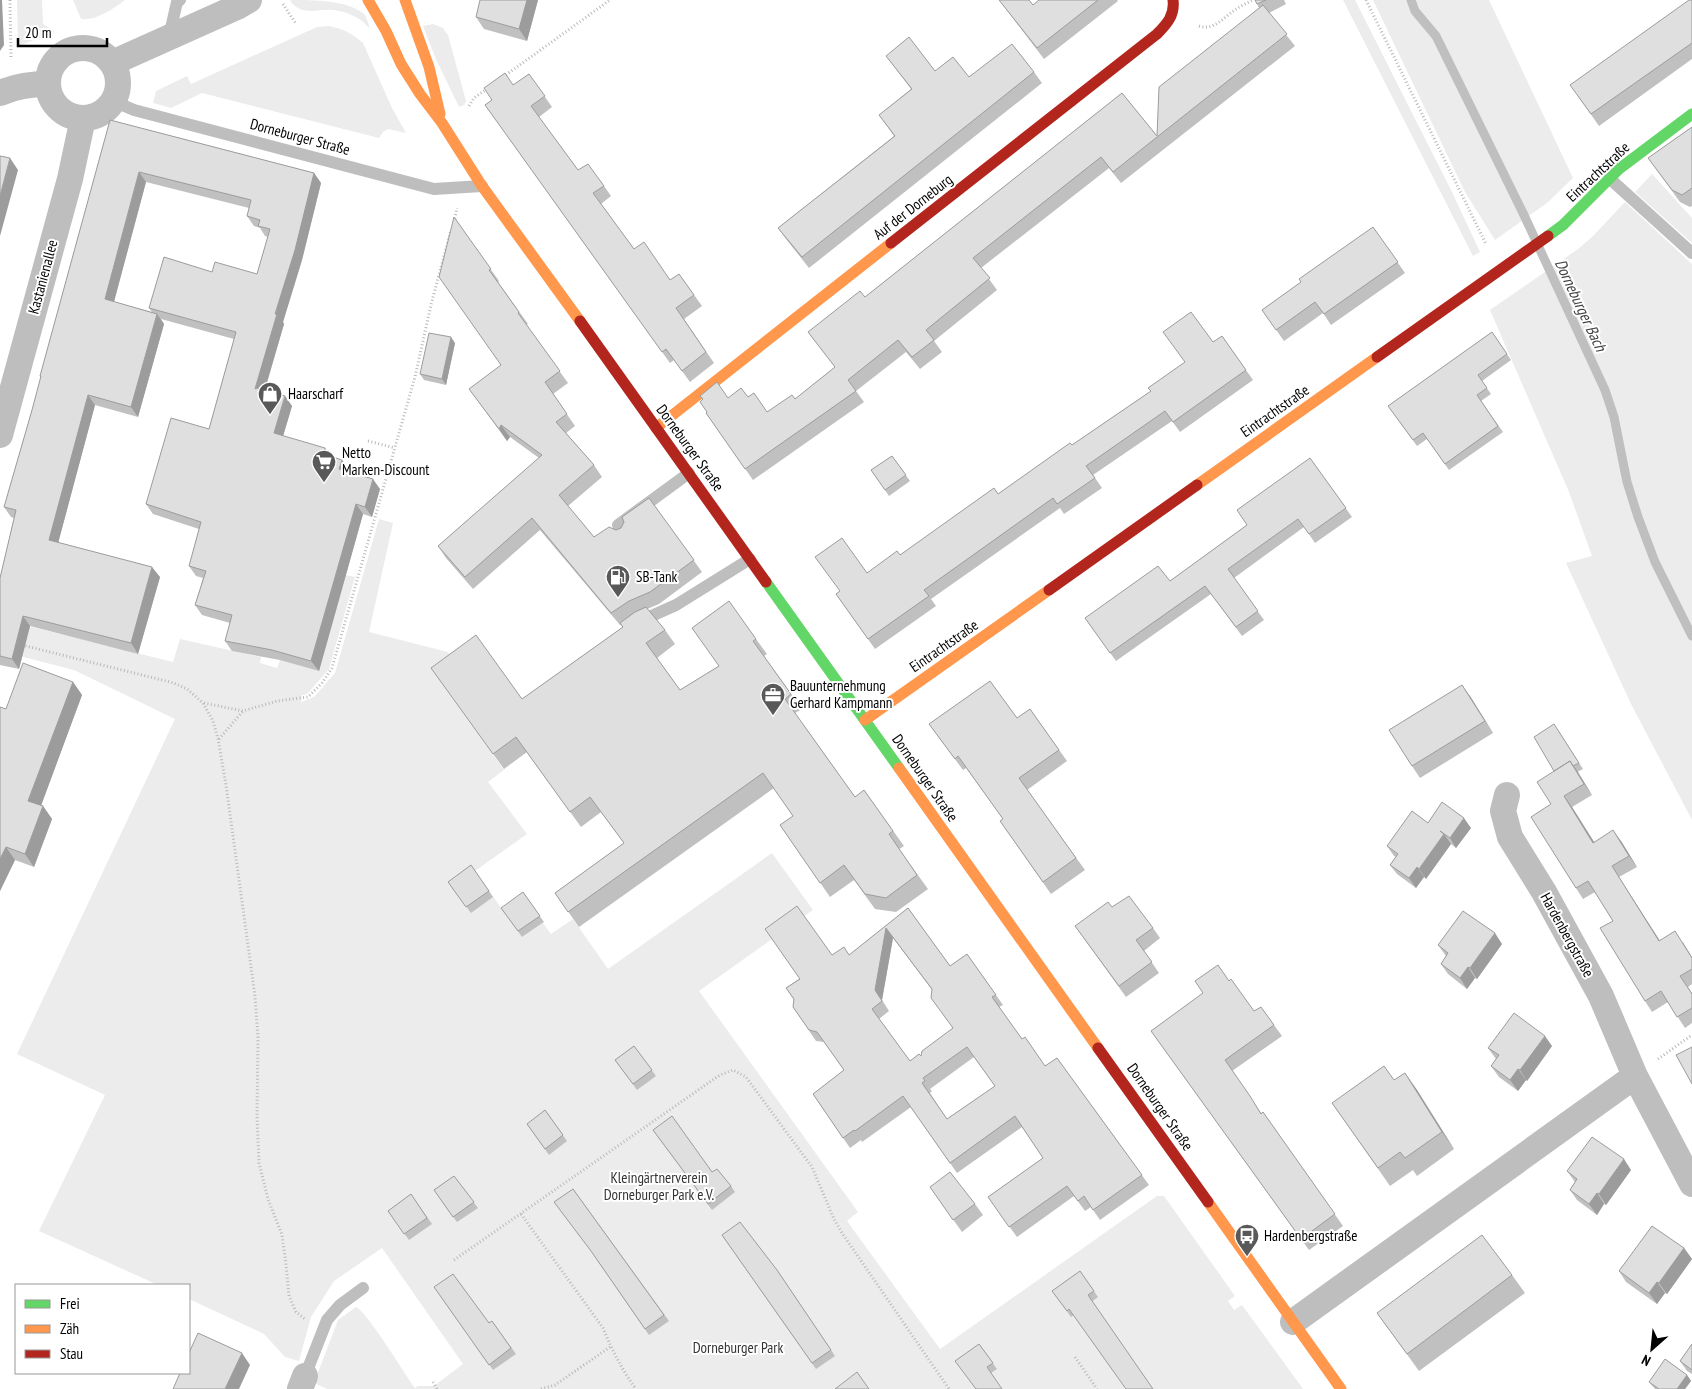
<svg xmlns="http://www.w3.org/2000/svg" width="1692" height="1389" font-family="'PT Sans Narrow',sans-serif">
	<style>
		.green { fill: #ececec }
		.lines { fill: none; stroke-linecap: round; stroke-linejoin: round }
		.stream { stroke: #bfbfbf; stroke-width: 9 }
		.path { stroke: #b9b9b9; stroke-width: 3; stroke-dasharray: 1 2.5; stroke-linecap: butt }
		.lane { stroke: #bebebe; stroke-width: 12 }
		.street { stroke: #bebebe; stroke-width: 26 }
		.fast { stroke: #63d668; stroke-width: 11 }
		.slow { stroke: #ff974d; stroke-width: 11 }
		.jam { stroke: #b3261e; stroke-width: 11 }
		.wall { fill: #c0c0c0; fill-rule: evenodd }
		.shaded-wall { fill: #9c9c9c }
		.building { fill: #dfdfdf; stroke: #9c9c9c; fill-rule: evenodd }
		.labels { text-anchor: middle; stroke-width: 4; stroke-linejoin: round; paint-order: stroke }
		.street-label { font-size: 15px; fill: #000; stroke: #fff }
		.poi-label { font-size: 15px; fill: #000; stroke: #fff; text-anchor: start }
		.park-label { font-size: 15px; fill: #333; stroke: #fff }
		.water-label { font-size: 16px; font-style: italic; fill: #444; stroke: #fff }
	</style>
	<rect width="100%" height="100%" fill="#fff"/>
	<path class="green" d="M17 0H42L43 24 55 32 18 46Z
		M73 0H125C113 9 96 21 81 19Z
		M292 0C314 0 347 0 364 14 367 17 368 24 370 28 366 26 365 23 361 20 355 16 346 12 339 11 320 6 305 19 290 1Z
		M1343 0H1355L1452 192 1480 252 1473 256Z
		M1373 0H1489L1573 178 1547 203 1495 240 1465 192Z
		M433 24 443 28 448 35 466 101 464 105 459 107 435 57 423 26Z
		M329 26C344 29 351 33 363 43L392 108 406 133 388 129 383 132 379 138 202 93 171 108 153 103 156 91 187 76 191 84 317 27Z
		M1652 174 1692 218V243L1635 192Z
		M1625 202 1692 264V820L1631 704 1566 563 1592 556 1569 492 1490 310 1578 249 1593 236Z
		M379 519 393 523 369 632 448 652 460 669 441 683 504 770 488 782 527 834 475 871 522 937 543 923 551 934 573 919 608 969 772 853 813 910 699 991 858 1212 847 1221 940 1349 1157 1196H1164L1235 1296 1228 1301 1234 1310 1242 1305 1303 1389H327L314 1383 338 1320 356 1307C368 1313 404 1373 415 1388L418 1386H434L463 1364 382 1248 334 1281 311 1317 299 1361 285 1357 264 1334 189 1299V1285H158L39 1231 105 1095 17 1054 175 719 74 670 0 651V619L173 662 180 639 261 657 260 663 277 668 280 660 346 575 355 577 329 669 308 693 304 695H302L301 702 314 697 335 673Z"/>
	<g class="lines">
		<path class="stream" d="M1411 0 1415 11 1436 36 1523 213 1605 390 1614 417 1627 482 1638 517 1655 562 1692 636"/>
		<path class="path" d="M10 0 11 59
			M1366 0 1486 244
			M283 4 296 24
			M1199 26C1214 31 1224 17 1235 10 1240 6 1247 3 1253 0
			M503 77 610 0
			M469 106 474 98 488 88
			M454 222 457 208
			M368 441 395 448
			M22 645 174 683 187 689 203 703 213 721 218 739 226 785 255 996 258 1037 257 1116 259 1163 268 1199 282 1235 286 1264 289 1296 296 1312 305 1319
			M204 703 243 711 277 701 308 697 322 683 332 668 415 377 431 305 451 230
			M219 739 243 711
			M1658 1059 1692 1035
			M521 1214 603 1328C612 1350 622 1370 636 1389
			M454 1260 720 1075 733 1070 746 1077 812 1167 834 1219 842 1233 949 1389
			M1075 1357 1097 1389
			M433 1382 437 1389
			M541 1389 555 1385 610 1347"/>
		<path class="lane" d="M169 37 177 2 180 0
			M113 101 134 110 434 189 482 186
			M1609 178 1692 253
			M624 534 618 525 689 473
			M638 622 676 605 750 559
			M305 1376 327 1320 340 1305 363 1288"/>
		<path class="street" d="M48 83a35 35 0 1 1 70 0a35 35 0 1 1-70 0Z
			M112 63 237 7 249 0
			M0 93C16 86 30 84 47 84
			M0 435 70 179 83 118
			M1507 795 1503 811 1510 837 1544 892 1601 996 1635 1076 1692 1184
			M1293 1322 1635 1076
			M300 1389 305 1376"/>
		<path class="fast" d="M1548 236 1563 225 1619 169 1692 114
			M766 582 899 768"/>
		<path class="slow" d="M368 0 386 31 401 64 420 94 442 123 482 186 580 321
			M405 0 429 67 440 114
			M656 428 891 243
			M1197 485 1377 357
			M865 720 1049 590
			M899 768 1098 1048
			M1208 1202 1341 1389"/>
		<path class="jam" d="M891 243 1157 34C1167 24 1175 15 1173 0
			M580 321 766 582
			M1377 357 1548 236
			M1049 590 1197 485
			M1098 1048 1208 1202"/>
	</g>
	<path class="wall" d="M538 0 527 41 484 29 476 17Z
		M999 0 1033 5 1039 0H1117L1118 1 1044 59Z
		M1255 0H1284L1286 4 1269 13 1295 46 1121 183 1109 168 981 268 997 290 934 341 942 352 920 369 906 352 856 391 864 402 753 480 706 413 728 398 748 397 767 412 795 399 835 367 808 332 865 297 1122 93 1157 136 1259 8Z
		M1692 0V59L1599 126 1578 96Z
		M886 56 935 71 969 77 1034 72 1042 83 809 268 786 239 778 228 894 136 879 115 911 89Z
		M529 74 552 107 539 117 578 170 604 186 611 196 601 204 634 249 671 280 679 274 702 306 684 319 714 363 690 382 674 360 670 363 485 105Z
		M110 120 314 173 321 183 302 260 283 322 284 324 265 390 285 396 292 406 283 436 331 456 342 460 349 470V472L380 489 372 517 363 514 319 671 280 660 232 651 225 641 230 623 202 615 195 605 203 578 196 576 189 566 199 529 153 514 146 504 209 429 234 339 161 319 164 324 138 417 95 405 58 543 160 577 138 654 30 626 19 669 0 665V578L14 518 11 517 4 507 32 410 41 377 40 376ZM146 182 249 208 247 216 254 226 260 228 265 236 268 237 257 274 212 272 149 308 152 312 114 302Z
		M1692 127V206L1690 207 1680 202 1648 158Z
		M454 217 499 281 498 282 528 324 526 325 568 383 553 394 575 426 566 433 594 465 602 477 568 506 594 537 621 528 649 498 702 572 659 604 647 609 665 630 675 644 657 658 680 690 719 666 756 639 767 654 764 656 802 709 795 713 855 797 864 790 904 846 899 849 928 889 896 912 875 909 854 880 830 897 780 825 793 816 774 788 579 927 555 893 624 843 601 812 581 827 527 752 504 769 441 682 522 699 623 627 621 625H620L540 530 473 589 446 558 438 546 539 458 510 437 507 441 469 389 501 366Z
		M1373 227 1405 273 1331 325 1323 313 1284 341 1262 310 1301 282Z
		M1492 332 1511 360 1482 381 1491 394 1481 401 1503 432 1449 470 1427 439 1417 446 1388 406Z
		M1222 336 1253 380 1180 432 1172 421 1093 475 1102 488 1064 514 1060 508 931 599 936 606 875 649 836 594 867 573 900 555 998 494 1072 445 1151 391Z
		M455 343 446 385 424 380 420 374Z
		M892 456 910 481 889 496 871 470Z
		M1310 458 1352 517 1315 543 1304 527 1234 578 1264 620 1242 636 1211 594 1116 661 1085 618 1170 581 1247 525Z
		M73 682 82 695 41 805 43 806 52 819 34 867 15 860 0 891V707L6 709Z
		M1470 696 1493 733 1420 778 1412 766Z
		M1030 709 1067 761 1027 790 1085 870 1051 894 1000 821 1003 819 966 768 963 770 929 724 1017 718Z
		M1558 730 1583 769 1577 772 1592 795 1572 807 1594 842 1621 841 1637 867 1619 877 1660 941 1683 942 1692 957V984L1688 987 1692 993V1023L1685 1028 1668 1002 1652 1012 1645 1001 1613 921 1595 892 1583 899 1576 888 1551 804Z
		M1428 823 1471 828 1456 848 1451 844 1426 879 1424 877 1416 888 1397 874 1390 865 1396 857 1394 856 1387 846Z
		M471 865 493 897 471 913 448 882Z
		M523 892 544 922 522 937 501 908Z
		M1112 907 1153 928 1160 938 1144 951 1159 973 1126 997 1075 926Z
		M908 908 950 966 967 954 1003 1005 999 1007 1022 1039 1045 1066 1057 1058 1149 1185 1100 1220 1091 1207 1085 1211 1074 1196 1017 1237 988 1197 1043 1158 1022 1127 957 1173 911 1107 862 1142 861 1140 850 1148 813 1094 844 1070 824 1042 816 1041 793 1007 794 1000 786 988 832 955H849ZM893 938 932 990 953 1028 921 1056 910 1061 879 1019 889 1011 882 1000ZM974 1057 995 1086 947 1119 930 1093 932 1091 930 1089Z
		M1502 944 1477 979 1475 978 1467 989 1448 974 1441 964 1446 956 1438 945Z
		M1229 981 1254 1011 1274 1025 1282 1036 1232 1071 1261 1113 1263 1112 1343 1226 1309 1250 1151 1031 1203 993Z
		M634 1046 656 1076 637 1090 615 1060Z
		M1552 1046 1527 1081 1526 1080 1518 1091 1499 1077 1491 1066 1496 1059 1488 1048Z
		M1405 1073 1417 1090 1454 1149 1417 1176 1413 1170 1390 1186 1332 1103 1394 1080Z
		M545 1110 567 1141 549 1155 527 1124Z
		M653 1130 712 1172 731 1186 735 1192 712 1210Z
		M1631 1170 1606 1205 1604 1204 1597 1215 1577 1200 1570 1190 1575 1182 1567 1171Z
		M454 1176 478 1208 457 1222 434 1190Z
		M930 1187 975 1204 983 1215 962 1232Z
		M573 1189 669 1321 649 1335 595 1257Z
		M411 1194 432 1224 409 1240 388 1211Z
		M722 1235 777 1270 835 1356 816 1369Z
		M1684 1248 1692 1259 1667 1294 1665 1293 1657 1304 1626 1282 1619 1271Z
		M1080 1271 1098 1297 1071 1317 1052 1291Z
		M1512 1275 1525 1293 1419 1371 1377 1313Z
		M434 1287 489 1323 492 1321 516 1354 493 1370Z
		M979 1344 997 1369 991 1373 975 1389Z
		M1692 1344V1374L1687 1371 1680 1361Z
		M1687 1375 1691 1381 1685 1389H1655L1649 1382Z"/>
	<path class="shaded-wall" d="M0 0H2L4 45 0 51Z
		M527 0H538L527 41 519 29Z
		M10 158 18 170 0 236V196Z
		M139 172 146 182 112 309 105 299Z
		M314 173 321 183 302 260 283 322 284 324 262 399 255 389Z
		M157 314 164 324 138 417 131 407Z
		M451 337 455 343 446 385 442 379Z
		M88 395 95 405 56 551 49 540Z
		M285 396 292 406 281 443 274 433Z
		M501 425 510 437 507 441 499 429Z
		M325 448 332 458 324 454Z
		M342 460 349 470 347 479 339 469Z
		M373 479 380 489 372 517 365 507Z
		M356 504 363 514 319 671 311 661Z
		M152 567 160 577 138 654 131 643Z
		M23 616 30 626 19 669 12 659Z
		M73 682 82 695 38 814 28 801Z
		M1462 685 1470 696 1493 733 1485 721Z
		M1570 761 1578 772 1592 795 1584 784Z
		M1564 796 1572 807 1601 853 1593 843Z
		M43 806 52 819 34 867 25 854Z
		M1464 818 1471 828 1456 848 1450 838Z
		M1613 830 1621 841 1637 867 1629 856Z
		M1444 834 1451 844 1426 879 1419 869Z
		M6 847 15 860 0 891V859Z
		M1612 866 1619 877 1667 952 1659 941Z
		M1417 867 1424 877 1416 888 1409 878Z
		M886 928 893 938 882 1000 875 990Z
		M1495 933 1502 944 1477 979 1470 968Z
		M1468 967 1475 978 1467 989 1460 978Z
		M1545 1036 1552 1046 1527 1081 1520 1070Z
		M1518 1069 1526 1080 1518 1091 1510 1080Z
		M1405 1073 1417 1090 1454 1149 1442 1132Z
		M1624 1159 1631 1170 1606 1205 1599 1194Z
		M1597 1193 1604 1204 1597 1215 1589 1204Z
		M1684 1248 1692 1259 1667 1294 1659 1283Z
		M1657 1282 1665 1293 1657 1304 1649 1293Z
		M242 1353 250 1365 239 1389H225Z
		M1687 1375 1691 1381 1685 1389H1677Z"/>
	<path class="building" d="M480 0H527L519 29 476 17Z
		M999 0H1029L1033 5 1039 0H1098L1037 48Z
		M1255 0H1266L1257 4Z
		M1689 0H1692V43L1591 114 1570 85Z
		M1263 5 1287 34 1113 172 1101 157 973 258 990 278 926 330 934 340 912 357 898 340 848 380 856 391 745 469 706 413 707 412 700 402 703 399 700 396 717 382 728 398 741 388 748 397 754 393 767 412 792 395 795 399 835 367 808 332 860 291 865 297 1122 93 1157 136 1159 87Z
		M909 37 935 71 953 57 969 77 1012 44 1034 72 802 257 778 228 895 136 879 115 912 89 886 56Z
		M505 73 513 85 529 74 545 96 531 106 578 170 588 164 604 186 593 193 634 249 644 242 670 280 679 274 694 295 676 308 706 352 682 371 666 349 662 352 485 105 492 100 484 88Z
		M110 120 314 173 295 250 275 314H277L255 389 257 388 285 396 274 433 325 448 324 454 342 460 339 469 373 479 365 507 356 504 311 661 272 650 225 641 232 615 195 605 206 571 189 566 201 522 146 504 171 418 209 429 236 332 149 308 164 257 212 272 215 262 257 274 270 229 258 226 260 220 247 216 251 200 139 172 105 299 157 314 131 407 88 395 49 540 152 567 131 643 23 616 12 659 0 656V578L16 510 4 507 32 410 41 376H40Z
		M1692 127V188L1682 195 1672 190 1648 158Z
		M0 156 10 158 0 196Z
		M454 217 491 269 489 270 519 312 518 313 560 371 545 382 567 414 556 422 594 465 559 495 594 537 609 527 616 530 621 528 624 522 622 517 649 498 694 560 650 592 629 601 611 613 532 518 465 577 438 546 542 455 501 425 499 429 469 389 501 365 439 277Z
		M1373 227 1398 262 1324 314 1315 302 1276 330 1262 310 1301 282 1299 279Z
		M1191 312 1213 342 1222 336 1246 370 1173 422 1165 411 1086 466 1095 478 1057 504 1053 498 924 590 929 596 868 639 836 594 840 591 815 557 842 538 867 573 897 551 900 555 994 488 998 494 1070 443 1072 445 1151 391 1148 388 1185 362 1163 332Z
		M1492 332 1507 354 1478 375 1487 388 1477 395 1498 426 1445 464 1423 433 1413 440 1388 406Z
		M429 333 451 337 442 379 420 374Z
		M892 456 906 475 885 490 871 470Z
		M1310 458 1346 508 1309 534 1298 519 1228 569 1258 611 1236 627 1205 586 1110 653 1085 618 1158 566 1170 581 1247 525 1237 510Z
		M729 601 756 639 753 641 791 694 785 699 855 797 864 790 893 831 889 834 917 875 886 898 865 894 844 865 820 883 780 825 793 816 763 773 568 912 555 893 624 843 590 797 570 812 516 737 493 754 431 668 476 635 522 699 623 627 620 623 635 612 646 607 665 630 646 643 680 690 719 666 692 628Z
		M23 663 73 682 28 801 43 806 25 854 6 847 0 859V707L6 709Z
		M990 681 1017 718 1030 709 1059 750 1019 778 1076 858 1043 882 1000 821 1003 819 958 756 955 759 929 724Z
		M1462 685 1485 721 1412 766 1389 730Z
		M1554 724 1579 763 1573 766 1570 761 1554 771 1534 737Z
		M1570 761 1584 784 1564 796 1593 843 1613 830 1629 856 1612 866 1659 941 1675 931 1692 958V969L1680 976 1692 994V1008L1677 1017 1661 991 1645 1001 1600 928 1613 921 1588 881 1576 888 1531 817 1551 804 1537 782Z
		M1442 802 1464 818 1450 838 1440 831 1444 834 1419 869 1417 867 1409 878 1390 865 1398 854 1387 846 1412 811 1428 823Z
		M471 865 489 891 466 907 448 882Z
		M523 892 540 916 518 931 501 908Z
		M1129 896 1153 928 1136 940 1152 962 1119 986 1075 926 1108 902 1112 907Z
		M797 906 832 955 844 947 849 955 908 908 950 966 967 954 996 995 992 997 1022 1039 1025 1037 1045 1066 1057 1058 1142 1175 1093 1210 1084 1196 1078 1201 1067 1186 1009 1227 988 1197 1043 1158 1015 1116 950 1163 903 1096 855 1131 854 1130 843 1138 813 1094 844 1070 817 1032 809 1030 793 1007 794 999 786 988 800 979 765 929ZM886 928 932 989 931 998 953 1028 922 1051 921 1056 919 1054 910 1061 872 1009 882 1001 875 990ZM967 1047 995 1086 947 1119 922 1083 925 1081 923 1078Z
		M1463 911 1495 933 1470 968 1468 967 1460 978 1441 964 1448 953 1438 945Z
		M1218 965 1229 981 1231 979 1254 1011 1261 1007 1274 1025 1225 1060 1250 1096 1261 1114 1263 1112 1335 1214 1301 1239 1151 1031 1203 993 1195 981Z
		M1514 1013 1545 1036 1520 1070 1518 1069 1510 1080 1491 1066 1499 1055 1488 1048Z
		M634 1046 652 1070 633 1084 615 1060Z
		M1692 1047V1084L1676 1055Z
		M1384 1066 1394 1080 1405 1073 1442 1132 1405 1158 1400 1152 1378 1168 1332 1103Z
		M545 1110 563 1135 545 1149 527 1124Z
		M672 1116 712 1172 717 1169 731 1186 708 1204 653 1130Z
		M1592 1137 1624 1159 1599 1194 1597 1193 1589 1204 1570 1190 1577 1179 1567 1171Z
		M950 1172 975 1204 953 1220 930 1187Z
		M454 1176 474 1202 453 1217 434 1190Z
		M573 1189 664 1315 645 1329 591 1251 554 1202Z
		M411 1194 427 1218 404 1234 388 1211Z
		M740 1222 777 1270 831 1350 812 1363 722 1235Z
		M1652 1226 1684 1248 1659 1283 1657 1282 1649 1293 1619 1271Z
		M1482 1235 1512 1275 1407 1354 1377 1313Z
		M1080 1271 1094 1291 1088 1295 1153 1389H1126L1069 1309 1067 1311 1052 1291Z
		M453 1274 489 1323 492 1321 511 1348 489 1365 434 1287Z
		M198 1333 242 1353 225 1389H173L180 1373H189V1353Z
		M979 1344 993 1363 987 1367 1002 1389H976L955 1361Z
		M1692 1344V1370L1680 1361Z
		M1665 1359 1687 1375 1677 1389H1659L1649 1382Z
		M857 1372 869 1389H835Z"/>
	<defs>
		<symbol id="shop-pin" viewBox="-11 -11 22 30"><path d="M0 17L-7.5 6A9.5 9.5 0 1 1 7.5 6Z" fill="#595959" stroke="#fff"/><path d="M-5-2.5h2.3a2.7 3.5 0 0 1 5.4 0H5L5.5 6h-11ZM-1.5-2.5h3a1.5 2.3 0 0 0-3 0Z" fill="#fff"/></symbol>
		<symbol id="supermarket-pin" viewBox="-11 -11 22 30"><path d="M0 17L-7.5 6A9.5 9.5 0 1 1 7.5 6Z" fill="#595959" stroke="#fff"/><path d="M-6-5.5h2.5l.6 2H6L4.5 2H-2.5L-4.4-4H-6ZM-1.5 3.2a1.3 1.3 0 1 0 .1 0ZM3 3.2a1.3 1.3 0 1 0 .1 0Z" fill="#fff"/></symbol>
		<symbol id="fuel-pin" viewBox="-11 -11 22 30"><path d="M0 17L-7.5 6A9.5 9.5 0 1 1 7.5 6Z" fill="#595959" stroke="#fff"/><path d="M-5.5-6h7V0h2V4h1.3V-2.5L3-4.5l.8-.8L6-3V5H2.5V1h-1V6h-7ZM-4.2-4.7v3.2H.2V-4.7Z" fill="#fff"/></symbol>
		<symbol id="office-pin" viewBox="-11 -11 22 30"><path d="M0 17L-7.5 6A9.5 9.5 0 1 1 7.5 6Z" fill="#595959" stroke="#fff"/><path d="M-6-3h4V-5.5h4V-3h4V5H-6ZM-1-4.5V-3h2v-1.5ZM-6 0V1H6V0Z" fill="#fff"/></symbol>
		<symbol id="bus-pin" viewBox="-11 -11 22 30"><path d="M0 17L-7.5 6A9.5 9.5 0 1 1 7.5 6Z" fill="#595959" stroke="#fff"/><path d="M-5-6H5V4H4V6H2V4H-2V6H-4V4H-5ZM-3.5-4V0h7V-4ZM-3.5 1.2v1.5H-2V1.2ZM2 1.2v1.5H3.5V1.2Z" fill="#fff"/></symbol>
	</defs>
	<g fill-rule="evenodd">
		<use href="#shop-pin" x="256" y="380" width="28" height="38"/>
		<use href="#supermarket-pin" x="310" y="448" width="28" height="38"/>
		<use href="#fuel-pin" x="604" y="563" width="28" height="38"/>
		<use href="#office-pin" x="759" y="681" width="28" height="38"/>
		<use href="#bus-pin" x="1233" y="1222" width="28" height="38"/>
	</g>
	<g class="labels">
		<g class="street-label">
			<text transform="translate(300 137) rotate(15)" y="5">Dorneburger Straße</text>
			<text transform="translate(1598 172) rotate(-43)" y="5">Eintrachtstraße</text>
			<text transform="translate(913 207) rotate(-38)" y="5">Auf der Dorneburg</text>
			<text transform="translate(43 277) rotate(-75)" y="5">Kastanienallee</text>
			<text transform="translate(1275 411) rotate(-35)" y="5">Eintrachtstraße</text>
			<text transform="translate(690 448) rotate(54)" y="5">Dorneburger Straße</text>
			<text transform="translate(944 646) rotate(-35)" y="5">Eintrachtstraße</text>
			<text transform="translate(925 778) rotate(55)" y="5">Dorneburger Straße</text>
			<text transform="translate(1567 935) rotate(61)" y="5">Hardenbergstraße</text>
			<text transform="translate(1160 1107) rotate(55)" y="5">Dorneburger Straße</text>
		</g>
		<g class="poi-label">
			<text x="288" y="399">Haarscharf</text>
			<text x="342" y="458">Netto<tspan x="342" dy="17">Marken-Discount</tspan></text>
			<text x="636" y="582">SB-Tank</text>
			<text x="790" y="691">Bauunternehmung<tspan x="790" dy="17">Gerhard Kampmann</tspan></text>
			<text x="1264" y="1241">Hardenbergstraße</text>
		</g>
		<g class="park-label">
			<text x="659" y="1183">Kleingärtnerverein<tspan x="659" dy="17">Dorneburger Park e.V.</tspan></text>
			<text x="738" y="1353">Dorneburger Park</text>
		</g>
		<g class="water-label">
			<text transform="translate(1581 305) rotate(65)" y="6">Dorneburger Bach</text>
		</g>
	</g>
	<rect x="15" y="1284" width="175" height="90" fill="#ffffff" stroke="#999999"/>
	<rect x="25" y="1300" width="25" height="8" fill="#63d668" stroke="#999999"/>
	<text x="60" y="1309" font-size="15" fill="#000000">Frei</text>
	<rect x="25" y="1325" width="25" height="8" fill="#ff974d" stroke="#999999"/>
	<text x="60" y="1334" font-size="15" fill="#000000">Zäh</text>
	<rect x="25" y="1350" width="25" height="8" fill="#b3261e" stroke="#999999"/>
	<text x="60" y="1359" font-size="15" fill="#000000">Stau</text>
	<g transform="translate(1652 1349) rotate(207)" stroke="#ffffff" stroke-width="4" paint-order="stroke">
	<path d="M0-4L9 19L0 12L-9 19Z" fill="#000000"/>
	<text y="-8" font-size="14" font-weight="bold" text-anchor="middle" fill="#000000">N</text>
	</g>
	<path d="M18 38v8h89v-8" fill="none" stroke="#000000" stroke-width="2.5"/>
	<text x="25" y="38" font-size="15" fill="#000000" stroke="#ffffff" stroke-width="4" paint-order="stroke">20 m</text>
</svg>
